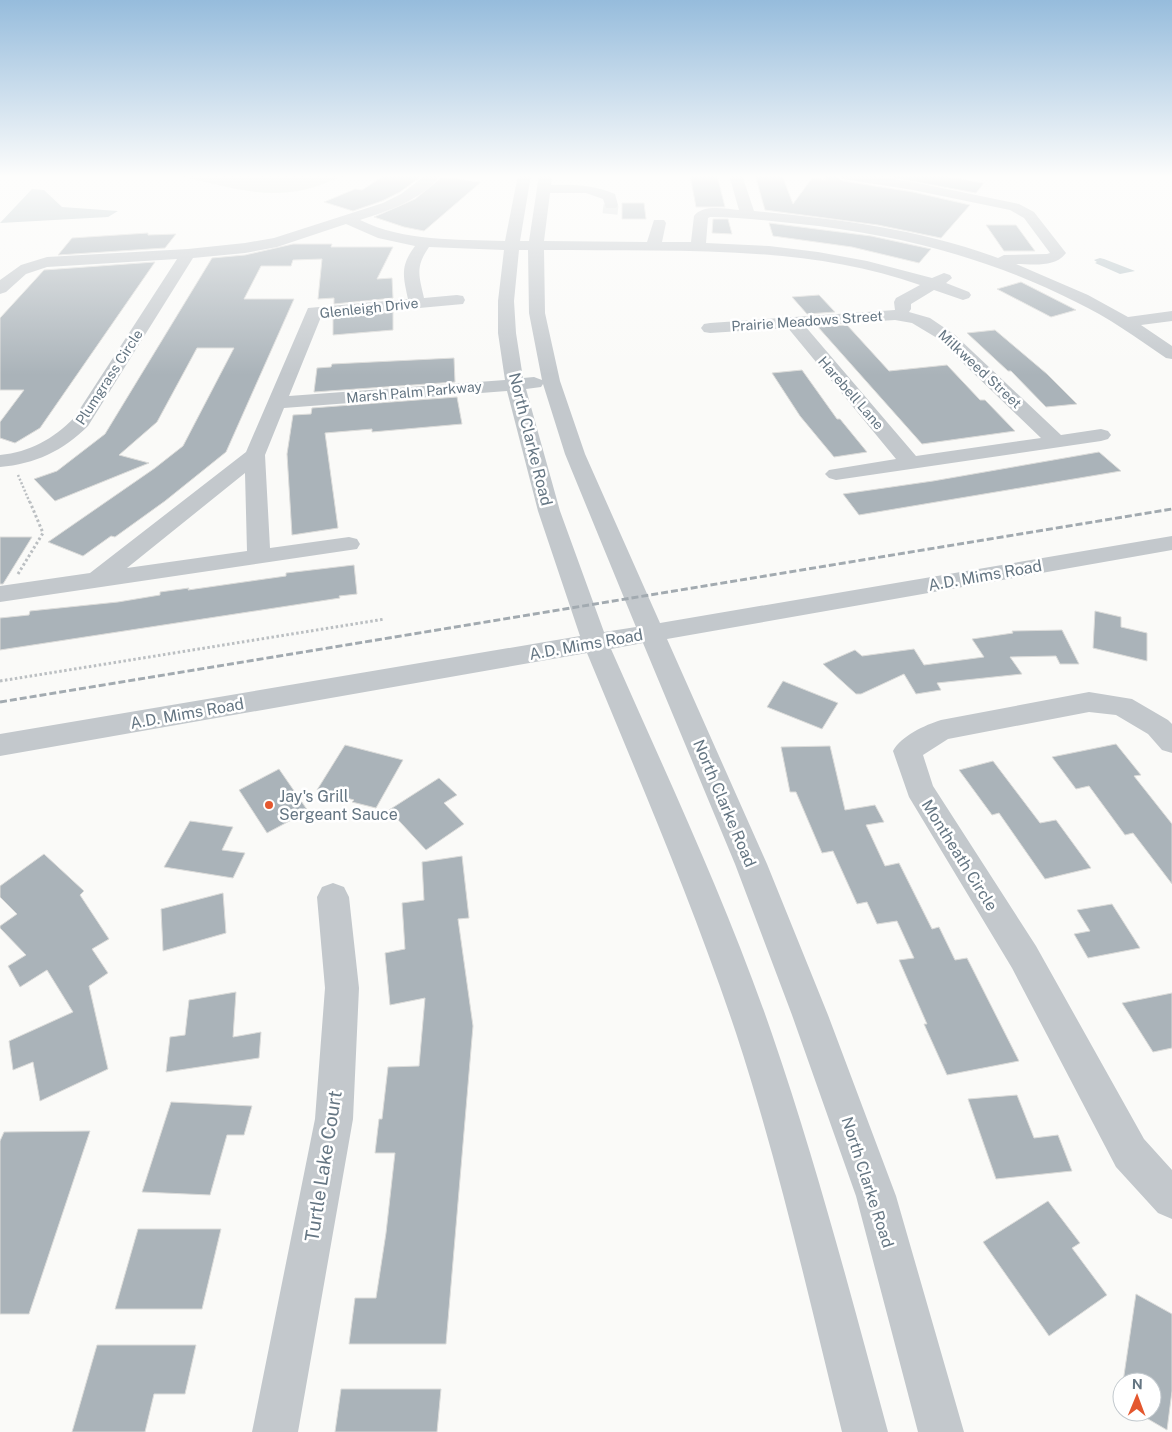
<svg xmlns="http://www.w3.org/2000/svg" width="1172" height="1432" font-family="'Public Sans',sans-serif">
	<style>
		.green { fill: #dadfd7 }
		.water { fill: #bbc7cb }
		.building { fill: #aab3b9; stroke: #dcdcda }
		.lines { fill: none; stroke-linecap: round; stroke-linejoin: round }
		.minor-tunnel { stroke: #d5d9db; stroke-width: 15; stroke-dasharray: 15 8; stroke-linecap: butt }
		.path-far1 { stroke: #bbbfc2; stroke-width: 2.5; stroke-dasharray: 2 2; stroke-linecap: butt }
		.path { stroke: #bbbfc2; stroke-width: 3; stroke-dasharray: 2.5 2.5; stroke-linecap: butt }
		.minor { fill: #c3c8cc; fill-rule: evenodd }
		.rail { stroke: #a2aab0; stroke-width: 3; stroke-dasharray: 7 3; stroke-linecap: butt }
		.poi-dot { fill: #e4572e; stroke: #fff; stroke-width: 2 }
		.labels { text-anchor: middle; stroke-width: 5; stroke-linejoin: round; paint-order: stroke }
		.far-street-label { font-size: 14px; fill: #657683; stroke: #fff }
		.street-label { font-size: 16px; fill: #657683; stroke: #fff }
		.poi-label { font-size: 16px; fill: #657683; stroke: #fff; text-anchor: start }
		.near-street-label { font-size: 19px; fill: #657683; stroke: #fff }
	</style>
	<rect width="100%" height="100%" fill="#fafaf8"/>
	<path class="green" d="M176 175H346C330 181 315 188 298 191 256 198 217 184 176 175Z"/>
	<path class="water" d="M32 189 44 190 62 207 118 211 108 217 0 223Z
		M1100 258 1104 259 1135 271 1120 274 1095 263 1097 262 1094 260Z"/>
	<path class="building" d="M385 175H423L400 192 382 201 353 211 324 202 355 189 362 190Z
		M690 175H717L725 207H696Z
		M755 175H782L793 204 812 178 825 180V175H834L843 181 913 192 970 205 941 238 878 225 765 210Z
		M878 175H936L984 183 976 193Z
		M442 177 481 182 424 231 404 227 374 217 415 199Z
		M622 203H644L646 219H622Z
		M713 219H728L732 234 712 233Z
		M769 223 871 236 931 249 919 263 852 247 773 236Z
		M986 225H1016L1035 251H1004Z
		M148 233V235L176 234 165 248 58 255 72 238Z
		M293 244H332L331 247H393L377 279 392 278 393 298 334 304V298L318 299 322 259 293 260 291 266H261L244 299H294L226 452 165 501 115 537 111 536 83 556 48 542 155 468 183 446 234 348H197L157 422 119 455 149 463 55 501 34 479 57 471 105 434 212 258 245 255Z
		M155 262 40 428 15 443 0 438V422L24 390H0V318L44 270Z
		M1021 282 1076 310 1051 317 997 289Z
		M819 295 835 312 807 314 792 297Z
		M393 312V330L333 335V318Z
		M847 325 889 371 947 365 980 400H985L1015 431 922 444 818 327Z
		M995 330 1047 374 1077 404 1046 407 1011 371H1008L967 333Z
		M454 358 455 382 314 392 317 368 331 367 332 364Z
		M802 370 837 419H840L867 452 834 457 800 416 772 373Z
		M457 397 462 424 372 432V429L325 433 338 528 292 535 287 454 293 415 311 414 312 408Z
		M1099 452 1121 471 859 515 843 494 933 481Z
		M0 537H32L3 584H0Z
		M354 565 357 594 339 596 340 598 0 650V618L29 615 30 611 118 602 160 595V592L189 588 188 590 286 576V573Z
		M1095 611 1121 617V627L1147 633V661L1093 648Z
		M1062 630 1079 664H1060L1056 656 1010 657 1022 674 937 683 941 690 916 694 904 674 861 694H856L823 664 855 650 862 656 914 649 924 665 984 657 972 639 1013 633 1012 631Z
		M783 681 838 703 822 729 767 707Z
		M1116 744 1141 775 1134 776 1172 824V884L1133 833 1125 835 1089 786 1076 789 1052 757Z
		M345 745 403 760 376 808 352 802 354 800 317 790Z
		M830 746 845 810 875 805 884 822 866 825 885 866 899 863 932 929 939 927 955 960 967 958 1019 1061 947 1075 924 1024H927L899 960 914 958 897 921 877 924 867 902 857 904 833 851 822 853 796 792H790L781 747Z
		M993 761 1040 823 1056 820 1091 868 1045 879 999 813 992 815 959 770Z
		M279 769 308 811 267 833 239 790Z
		M439 778 457 795 444 803 464 824 426 850 389 810Z
		M190 821 233 827 222 850 245 853 233 878 164 867Z
		M44 854 84 891 80 895 109 939 92 949 108 973 89 986 108 1069 40 1101 33 1062 13 1070 9 1041 73 1012 47 970 20 987 8 966 26 955 0 928V926L17 914 0 897V886Z
		M462 856 469 918 458 919 473 1026 446 1344H349L355 1298H376L386 1233 395 1153H375L379 1119H382L388 1067 419 1066 425 998 390 1005 385 953 405 949 402 903 424 900 422 862Z
		M223 893 226 933 163 951 161 909Z
		M1112 904 1140 948 1088 958 1074 934 1090 931 1077 910Z
		M236 992 233 1037 261 1032 259 1058 166 1072 170 1037 185 1035 189 1000Z
		M1172 993V1048L1153 1052 1122 1003Z
		M1017 1095 1034 1138 1058 1135 1072 1171 996 1179 968 1099Z
		M171 1102 252 1106 244 1135H227L210 1195 142 1192Z
		M90 1131 29 1314H0V1141L4 1132Z
		M1048 1201 1080 1243 1072 1248 1107 1295 1049 1336 983 1242Z
		M138 1229H221L202 1309H115Z
		M1136 1294 1172 1314V1391L1167 1430 1136 1412H1152V1382H1123Z
		M97 1345H196L185 1394H154L145 1432H72Z
		M341 1389H441L437 1432H335Z"/>
	<g class="lines">
		<path class="minor-tunnel" d="M610 214 611 205"/>
		<path class="path-far1" d="M18 475 30 503"/>
		<path class="path" d="M18 574 43 533 30 502
			M0 681 385 619"/>
		<path class="minor" d="M426 175H441C422 200 388 211 360 220 405 242 456 239 505 241L518 175H531L520 241H529L539 175H552L551 185C574 184 594 185 615 194L618 205 616 208H606L603 199 586 193H550L544 241 647 242 654 220H664L666 223 662 242H691L694 216C703 204 726 209 739 210L729 175H742L754 211C836 219 920 229 998 258L1004 255 1047 254 1050 253 1024 218 1010 210 913 190 843 179 836 175H867L913 182 1019 204 1034 212 1066 253C1055 268 1033 264 1016 264L1088 295 1128 317 1172 311V321L1141 325 1172 346V359L1166 358C1137 338 1108 317 1076 302 990 258 896 234 800 224 770 221 740 217 710 217L708 218 706 243 769 246 818 252 867 261 932 278 944 273 950 275 952 278 946 283 969 292 971 295 969 298 963 300 934 290 911 304V309L909 312 930 318 955 335 1061 435 1101 429 1108 431 1111 435 1108 439 1101 441 836 480 829 478 825 474 829 470 896 459 788 328 710 333 704 332 701 328 704 324 710 323 895 310 894 302 896 298 920 285C802 243 666 252 544 250L545 313 560 381 585 454 660 623 1172 536V550L667 639 767 864 828 1015 896 1196 964 1432H918L856 1196 792 1015 735 864 643 643 611 649C667 776 727 903 772 1034 817 1165 852 1299 888 1432H842C809 1299 779 1164 736 1033 693 904 639 779 587 653L0 756V734L580 636 538 511 507 391 284 408 265 455 270 548 349 537 357 539 360 544 357 549 0 602V586L90 573 246 452 308 308 408 299C403 276 400 266 415 246L378 238 346 224 277 247 245 253 193 258 88 426C63 451 35 464 0 467V455C30 452 53 439 74 418L177 259 47 267 26 274 6 292 0 294V280L21 265 47 257 188 249 245 243 274 238 383 203 401 194ZM429 247 504 250 498 301V333L505 380 289 396 321 317 463 304 465 300 463 296 457 295 424 298C419 276 415 267 429 247ZM519 250H528L529 313 542 380 534 377 523 378 516 333 514 301ZM895 320 912 323 937 338 1041 438 916 456 805 326ZM543 384 565 454 636 627 604 632 560 511 526 389 541 387ZM245 473 247 551 127 568Z
			M1089 692 1132 699 1168 720 1172 724V753L1162 750 1148 734 1116 715 1089 712 948 739 923 755 933 786 1036 946 1144 1139 1172 1170V1219L1158 1213 1116 1167 1012 968 909 797 893 751C901 736 925 725 941 720Z
			M333 883 344 887 349 897 359 988 353 1119 298 1432H252L315 1119 325 988 317 897 322 887Z"/>
		<path class="rail" d="M0 702 1172 509"/>
	</g>
	<linearGradient id="sky" x2="0" y2="1"><stop stop-color="#96bcdc"/><stop offset="0.47" stop-color="#fdfdfc"/><stop offset="1" stop-color="#fdfdfc" stop-opacity="0"/></linearGradient>
	<rect width="1172" height="375" fill="url(#sky)"/>
	<circle class="poi-dot" cx="269" cy="805" r="5"/>
	<g class="labels">
		<g class="far-street-label">
			<text transform="translate(369 308) rotate(-6)" y="5">Glenleigh Drive</text>
			<text transform="translate(807 321) rotate(-4)" y="5">Prairie Meadows Street</text>
			<text transform="translate(980 369) rotate(43)" y="5">Milkweed Street</text>
			<text transform="translate(109 377) rotate(-57)" y="5">Plumgrass Circle</text>
			<text transform="translate(414 392) rotate(-5)" y="5">Marsh Palm Parkway</text>
			<text transform="translate(851 393) rotate(49)" y="5">Harebell Lane</text>
		</g>
		<g class="street-label">
			<text transform="translate(531 439) rotate(76)" y="6">North Clarke Road</text>
			<text transform="translate(985 575) rotate(-10)" y="6">A.D. Mims Road</text>
			<text transform="translate(586 644) rotate(-10)" y="6">A.D. Mims Road</text>
			<text transform="translate(187 713) rotate(-10)" y="6">A.D. Mims Road</text>
			<text transform="translate(725 803) rotate(67)" y="6">North Clarke Road</text>
			<text transform="translate(960 855) rotate(58)" y="6">Montheath Circle</text>
			<text transform="translate(868 1182) rotate(72)" y="6">North Clarke Road</text>
		</g>
		<g class="poi-label">
			<text x="279" y="802">Jay's Grill<tspan x="279" dy="18">Sergeant Sauce</tspan></text>
		</g>
		<g class="near-street-label">
			<text transform="translate(323 1166) rotate(-81)" y="7">Turtle Lake Court</text>
		</g>
	</g>
	<g transform="translate(1137 1397) rotate(1)"><circle r="24" fill="#ffffff" stroke="#c1c8cd"/>
	<path d="M0-4L9 19L0 12L-9 19Z" fill="#e4572e"/>
	<text y="-8" font-size="14" font-weight="bold" text-anchor="middle" fill="#657683">N</text>
	</g>
</svg>
